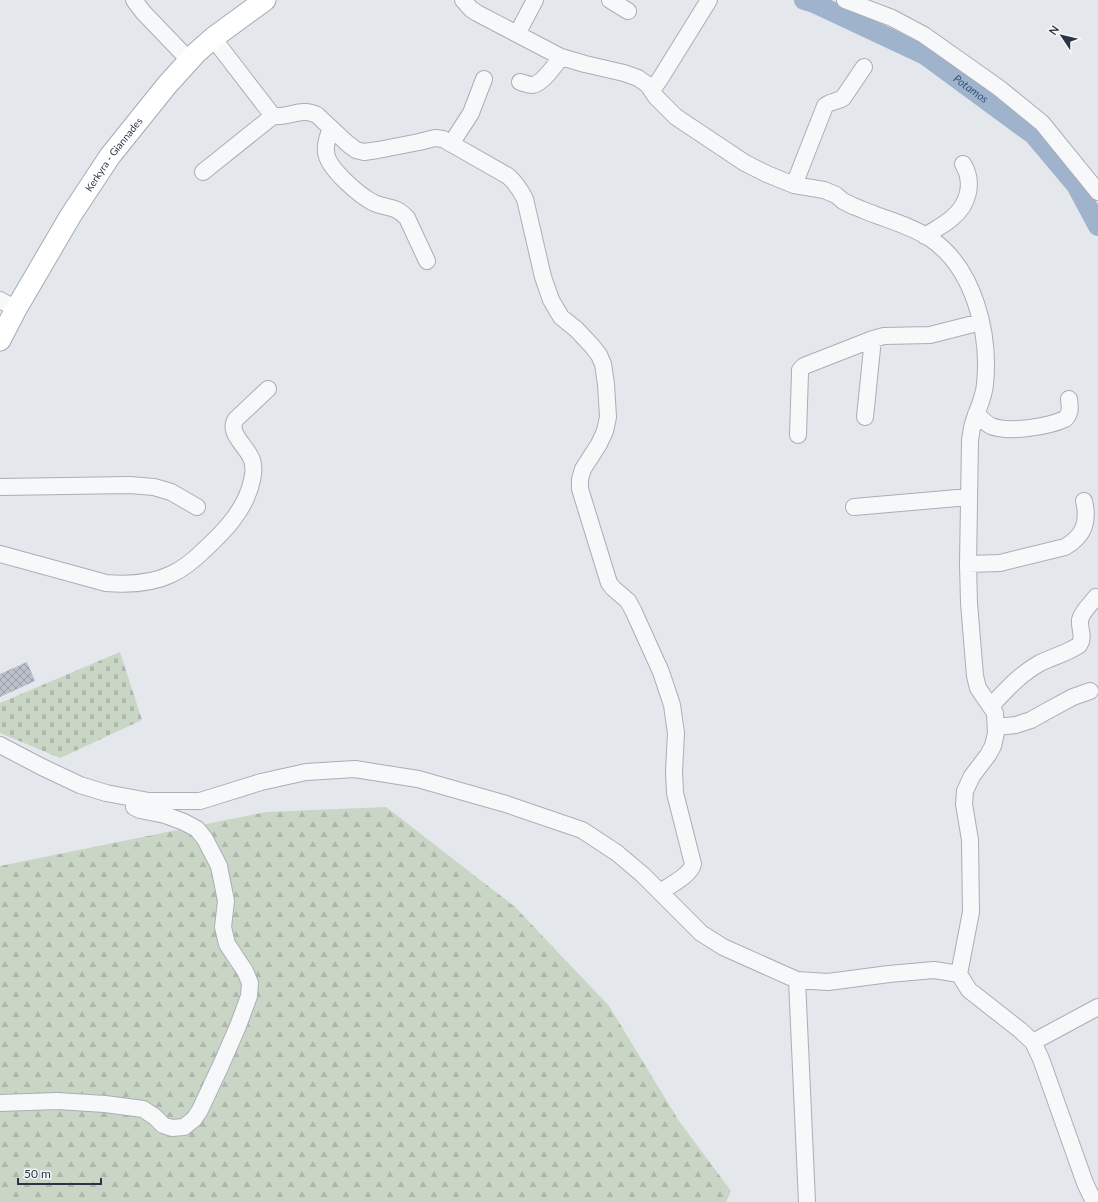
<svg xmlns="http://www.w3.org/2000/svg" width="1098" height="1202" font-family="Lato,sans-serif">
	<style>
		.forest { fill: url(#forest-firs) }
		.cemetery { fill: url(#cemetery-stones) }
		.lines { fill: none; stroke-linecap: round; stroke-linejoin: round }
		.river { stroke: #9fb4cc; stroke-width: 20 }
		.building { fill: url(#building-cross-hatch) }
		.minor-casing { stroke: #a9aeb7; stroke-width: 18 }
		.major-casing { stroke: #a3abb8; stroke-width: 23 }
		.minor { stroke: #f7f8fa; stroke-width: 16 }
		.major { stroke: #fff; stroke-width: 21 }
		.labels { text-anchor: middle; stroke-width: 3.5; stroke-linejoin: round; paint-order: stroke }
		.street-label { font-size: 10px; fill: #2b3445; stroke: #f4f6f9 }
		.water-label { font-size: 11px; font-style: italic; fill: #34527a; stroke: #f4f6f9 }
	</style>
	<defs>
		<pattern id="forest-firs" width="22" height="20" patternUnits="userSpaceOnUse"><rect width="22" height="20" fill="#c9d6c5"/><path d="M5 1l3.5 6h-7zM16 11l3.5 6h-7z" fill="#adb8ab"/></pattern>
		<pattern id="cemetery-stones" width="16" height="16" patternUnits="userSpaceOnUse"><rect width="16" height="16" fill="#c9d6c5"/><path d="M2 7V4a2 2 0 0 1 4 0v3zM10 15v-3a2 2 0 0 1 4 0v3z" fill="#adb8ab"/></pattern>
		<pattern id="building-cross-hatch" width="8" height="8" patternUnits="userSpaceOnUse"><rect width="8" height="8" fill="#bbc0ca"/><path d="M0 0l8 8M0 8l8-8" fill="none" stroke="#989da6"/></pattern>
	</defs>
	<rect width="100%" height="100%" fill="#e4e7ec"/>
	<path class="forest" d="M386 807 515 907 609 1006 679 1121 731 1191 726 1202H0V866L266 812Z"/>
	<path class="cemetery" d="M120 652 142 720 60 758 0 733V703Z"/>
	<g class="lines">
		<path class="river" id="s1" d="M804 0 814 3 925 55 1034 135 1076 185 1098 226"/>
	</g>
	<path class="building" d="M27 662 35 681 0 697V674Z"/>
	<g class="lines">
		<defs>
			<path id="minor" d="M134 0 143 12 189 60
				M463 0 471 9 477 13 561 57 585 64 624 73 638 78 648 85 656 97 676 117 745 163 767 174 794 185 824 190 836 195 843 201 853 206C861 209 868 212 876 215 895 222 915 228 931 239 975 269 990 335 985 384 984 400 975 413 972 428 971 432 971 436 970 440L968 564 969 603 975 676 978 688 995 713 996 733 993 746 988 755 972 776 965 791 964 804 970 840 971 912 959 974 969 990 1020 1030 1033 1042 1041 1059 1085 1183 1094 1202
				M610 0 628 11
				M845 0 892 18 924 35 999 88 1042 123 1098 192
				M517 34 535 0
				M213 38 273 116C290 118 301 107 317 115L348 144 356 150 364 152 378 150 419 142 435 138 443 139 508 176C516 183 520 189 525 199L543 277 551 300 561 317 576 329 592 346 599 355 603 364 606 384 608 417 605 431 599 444 583 469 580 479V489L609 583 613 588 628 601 633 610 661 672 672 705 676 733 674 771 675 793 693 864C691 875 669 886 660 892
				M520 82C524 83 528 85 533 85 543 83 555 65 561 57
				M652 90 660 79 709 0
				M331 128C328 136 325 144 326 152 327 168 360 196 374 203 388 209 395 205 407 218L427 261
				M451 144 471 113 484 79
				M203 172 273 116
				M794 185 825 106C830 101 837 102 843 98L864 67
				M925 236C934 230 944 225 952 218 969 204 974 182 963 164
				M0 300 16 309
				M976 414C981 418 985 423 991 426 1009 433 1047 427 1065 419 1071 413 1070 407 1069 399
				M865 417 873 339
				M798 435 800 373V370L804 366 873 339 884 336 930 335 981 322
				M0 487 130 485 154 487 171 492 197 507
				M854 507 969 497
				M0 554 106 583C129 585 151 584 172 574 184 568 194 560 203 551 225 531 246 509 252 480 254 472 254 462 250 456 245 445 227 432 236 419L268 389
				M968 564 1000 563 1065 547C1084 536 1089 522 1084 501
				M991 706C1006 690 1020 674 1040 663 1052 657 1068 653 1079 645 1085 637 1079 629 1080 620 1082 611 1091 604 1096 597
				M996 727 1016 725 1031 720 1047 711 1073 697 1090 691
				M0 745 42 767 80 785 106 793 149 801H200L261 782 306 772 355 769 418 779 506 804 582 830 617 853 643 875 701 933 723 947 797 980 828 982 889 974 934 970 959 974
				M797 980 807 1202
				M1033 1042 1098 1007
				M0 1103 57 1101 105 1104 143 1109 155 1117 163 1125 172 1128 184 1127 194 1119 200 1110 221 1065 238 1026 249 996 250 983 245 971 227 944 223 927 226 901 219 866 205 839 197 829 184 822 165 815 140 810 134 807"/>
			<g id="major">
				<path id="s2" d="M0 340 16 309 71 215 110 156 167 85 196 53 213 38 265 0"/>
			</g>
		</defs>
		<use href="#minor" class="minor-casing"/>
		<use href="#major" class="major-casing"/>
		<use href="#minor" class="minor"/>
		<use href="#major" class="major"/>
	</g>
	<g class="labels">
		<g class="street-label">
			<text dy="4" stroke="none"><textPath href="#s2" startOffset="218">Kerkyra - Giannades</textPath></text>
		</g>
		<g class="water-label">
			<text dy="4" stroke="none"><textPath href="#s1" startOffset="190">Potamos</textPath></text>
		</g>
	</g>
	<g transform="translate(1062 36) rotate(305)" stroke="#f4f6f9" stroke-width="3" paint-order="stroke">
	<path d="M0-3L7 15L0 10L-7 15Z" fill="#2b3445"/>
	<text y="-6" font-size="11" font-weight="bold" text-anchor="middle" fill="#2b3445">N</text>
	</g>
	<path d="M18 1178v6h83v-6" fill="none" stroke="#2b3445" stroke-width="2"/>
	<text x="24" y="1178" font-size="12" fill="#2b3445" stroke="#f4f6f9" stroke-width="3" paint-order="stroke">50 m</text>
</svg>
